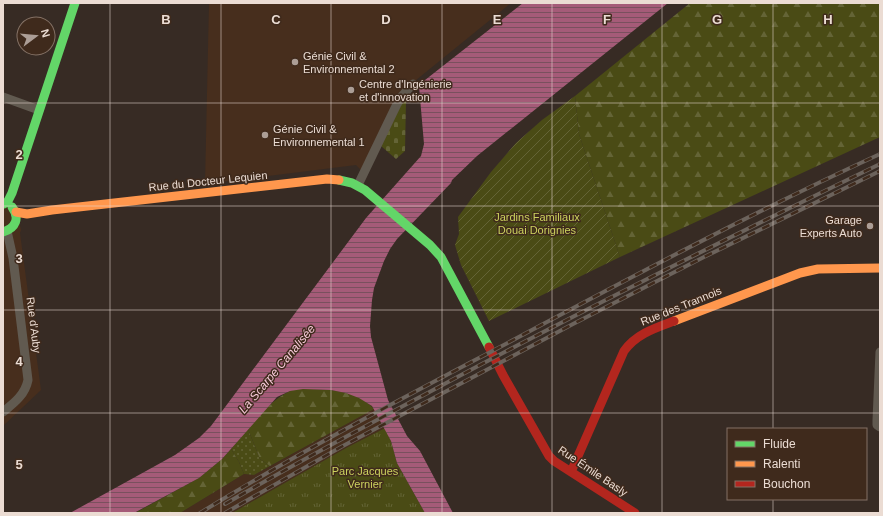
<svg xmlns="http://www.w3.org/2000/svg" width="883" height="516" font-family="Arial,sans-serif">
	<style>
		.built { fill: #472e1d }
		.grass { fill: url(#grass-dots) }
		.forest { fill: url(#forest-firs) }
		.cemetery { fill: url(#cemetery-stones) }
		.park { fill: url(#park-tufts) }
		.garden { fill: url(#garden-furrows) }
		.water { fill: url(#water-rules) }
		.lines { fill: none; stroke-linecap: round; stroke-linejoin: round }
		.street { stroke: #615a50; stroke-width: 9 }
		.fast { stroke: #63d668; stroke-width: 9 }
		.slow { stroke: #ff974d; stroke-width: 9 }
		.jam { stroke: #b3261e; stroke-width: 9 }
		.rail-casing { stroke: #6c635c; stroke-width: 4 }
		.rail { stroke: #3f2a1c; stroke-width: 2.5; stroke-dasharray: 8; stroke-linecap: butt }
		.grid { fill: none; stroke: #ebdcd3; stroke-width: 1; stroke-opacity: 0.55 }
		.poi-dot { fill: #ac9e96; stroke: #3f2a1c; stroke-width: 1.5 }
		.labels { text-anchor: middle; stroke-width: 3; stroke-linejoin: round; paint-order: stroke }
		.poi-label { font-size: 11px; fill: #ebdcd3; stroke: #3f2a1c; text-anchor: start }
		.street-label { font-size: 11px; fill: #ebdcd3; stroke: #3f2a1c }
		.park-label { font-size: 11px; fill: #ccd25e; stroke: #3f2a1c }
		.water-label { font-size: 12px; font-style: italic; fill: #f7c9d9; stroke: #3f2a1c }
		.grid-label { font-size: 13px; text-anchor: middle; font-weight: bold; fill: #ebdcd3; stroke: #3f2a1c; stroke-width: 3; stroke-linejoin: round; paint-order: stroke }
	</style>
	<defs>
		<pattern id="grass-dots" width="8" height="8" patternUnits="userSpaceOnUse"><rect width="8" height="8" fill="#4a4b15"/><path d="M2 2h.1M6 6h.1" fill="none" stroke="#646436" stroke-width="1.8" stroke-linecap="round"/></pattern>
		<pattern id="forest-firs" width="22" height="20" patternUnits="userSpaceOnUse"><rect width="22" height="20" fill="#4a4b15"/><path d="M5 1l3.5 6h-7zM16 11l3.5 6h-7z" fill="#646436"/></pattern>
		<pattern id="cemetery-stones" width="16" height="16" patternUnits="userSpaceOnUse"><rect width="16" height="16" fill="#4a4b15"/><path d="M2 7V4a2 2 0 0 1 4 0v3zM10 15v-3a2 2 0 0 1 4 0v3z" fill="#646436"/></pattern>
		<pattern id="park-tufts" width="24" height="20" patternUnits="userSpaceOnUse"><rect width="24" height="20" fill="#4a4b15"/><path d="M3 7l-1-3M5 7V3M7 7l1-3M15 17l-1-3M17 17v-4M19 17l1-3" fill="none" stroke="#646436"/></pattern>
		<pattern id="garden-furrows" width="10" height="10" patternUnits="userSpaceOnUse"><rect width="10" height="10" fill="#4a4b15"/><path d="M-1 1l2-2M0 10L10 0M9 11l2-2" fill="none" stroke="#646436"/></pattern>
		<pattern id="water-rules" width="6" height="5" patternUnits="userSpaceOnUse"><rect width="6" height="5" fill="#a55b78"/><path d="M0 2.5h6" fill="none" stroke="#7a505e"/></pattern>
	</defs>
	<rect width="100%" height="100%" fill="#372b24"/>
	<path class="built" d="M209 3H511L410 85 362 171 356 165 205 184Z
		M3 200 16 207 21 230 20 233 41 390 3 426Z
		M374 409 385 428 346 448 232 513H180L244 474 254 475Z"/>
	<path class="grass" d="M248 429 260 459 270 466 254 475 244 474 239 462 231 449Z"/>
	<path class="forest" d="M690 3H880V137L620 257 579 134 575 96Z
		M296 389C321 389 356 388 374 409L270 466 260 459 248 429C263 413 275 395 296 389Z
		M231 449 239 462 244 474 180 513H135L199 478 222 459Z"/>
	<path class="cemetery" d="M406 101 405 151 396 159 381 146 402 103Z"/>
	<path class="park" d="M385 428 391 441 397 463 425 513H232L346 448Z"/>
	<path class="garden" d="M575 96 579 134 620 257 489 321 461 265 455 245 459 234 458 217 491 172 516 143 542 120Z"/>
	<path class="water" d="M523 3H668L477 156 452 180 451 183 397 239 390 249 384 261 374 288 372 300 370 326 371 337 388 400 407 436 420 451 453 513H425L397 463 391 441 372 406 359 398 346 393 331 390 303 389 290 391 277 397 222 459 199 478 134 513H70L175 455 199 438 211 426 366 218 421 156 424 144 419 86 420 84Z"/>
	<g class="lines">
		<path class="street" d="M3 97 39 110
			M358 185 397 104 402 96 413 84
			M880 352 877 420V425L880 427
			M3 412C14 403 25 395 28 380L13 258 7 231"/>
		<path class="fast" d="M339 180 352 183 365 190 430 245 441 257 489 347
			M4 204 8 201 12 193 75 3
			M3 232C16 228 20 218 12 207"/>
		<path class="slow" d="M16 212 27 214 52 210 327 179 339 180
			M674 321 800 273 818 269 880 268"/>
		<path class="jam" d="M489 347 503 375 549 456 554 461 635 513
			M571 472 624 351C636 334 655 328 674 321"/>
		<defs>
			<path id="rail" d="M225 504C303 459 383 417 463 374 601 301 740 232 880 164
				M200 513C302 450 409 395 515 339 635 275 756 211 880 154
				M225 513 341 447 573 324 704 257 880 171"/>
		</defs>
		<use href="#rail" class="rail-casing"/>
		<use href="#rail" class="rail"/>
	</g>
	<path class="grid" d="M110 3V513M221 3V513M331 3V513M442 3V513M552 3V513M662 3V513M773 3V429M3 103H880M3 206H880M3 310H880M3 413H880M773 499V513"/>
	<g class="poi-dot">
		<circle cx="295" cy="62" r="4"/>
		<circle cx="351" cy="90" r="4"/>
		<circle cx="265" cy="135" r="4"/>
		<circle cx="870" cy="226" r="4"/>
	</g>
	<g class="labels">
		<g class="poi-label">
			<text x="303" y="60">Génie Civil &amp;<tspan x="303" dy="13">Environnemental 2</tspan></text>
			<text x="359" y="88">Centre d'Ingénierie<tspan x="359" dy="13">et d'innovation</tspan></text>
			<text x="273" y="133">Génie Civil &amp;<tspan x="273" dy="13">Environnemental 1</tspan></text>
			<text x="862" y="224" text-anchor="end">Garage<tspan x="862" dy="13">Experts Auto</tspan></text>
		</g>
		<g class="street-label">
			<text transform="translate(208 181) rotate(-6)" y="4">Rue du Docteur Lequien</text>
			<text transform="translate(681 306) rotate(-22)" y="4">Rue des Trannois</text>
			<text transform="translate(34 325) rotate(83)" y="4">Rue d'Auby</text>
			<text transform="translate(593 471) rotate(34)" y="4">Rue Émile Basly</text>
		</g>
		<g class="park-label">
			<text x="537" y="221">Jardins Familiaux<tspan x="537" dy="13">Douai Dorignies</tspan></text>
			<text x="365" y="475">Parc Jacques<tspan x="365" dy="13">Vernier</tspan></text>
		</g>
		<g class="water-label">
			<text transform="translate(277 369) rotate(-50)" y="4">La Scarpe Canalisée</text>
		</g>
	</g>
	<g class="grid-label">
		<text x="166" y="24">B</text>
		<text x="276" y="24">C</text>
		<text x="386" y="24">D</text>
		<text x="497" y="24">E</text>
		<text x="607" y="24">F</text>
		<text x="717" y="24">G</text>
		<text x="828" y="24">H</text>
		<text x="19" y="159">2</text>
		<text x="19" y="263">3</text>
		<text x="19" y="366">4</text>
		<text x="19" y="469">5</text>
	</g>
	<rect width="883" height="516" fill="none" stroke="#ebdcd3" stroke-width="8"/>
	<rect x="727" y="428" width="140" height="72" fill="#3f2a1c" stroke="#847165"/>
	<rect x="735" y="441" width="20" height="6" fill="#63d668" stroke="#847165"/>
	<text x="763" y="448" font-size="12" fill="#ebdcd3">Fluide</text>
	<rect x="735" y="461" width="20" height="6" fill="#ff974d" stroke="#847165"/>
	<text x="763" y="468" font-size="12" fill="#ebdcd3">Ralenti</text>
	<rect x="735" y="481" width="20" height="6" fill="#b3261e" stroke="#847165"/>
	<text x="763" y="488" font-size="12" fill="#ebdcd3">Bouchon</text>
	<g transform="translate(36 36) rotate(74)"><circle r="19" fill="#3f2a1c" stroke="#847165"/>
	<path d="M0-3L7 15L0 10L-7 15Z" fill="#ac9e96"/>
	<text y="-6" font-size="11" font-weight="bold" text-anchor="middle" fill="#ebdcd3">N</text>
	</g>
</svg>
